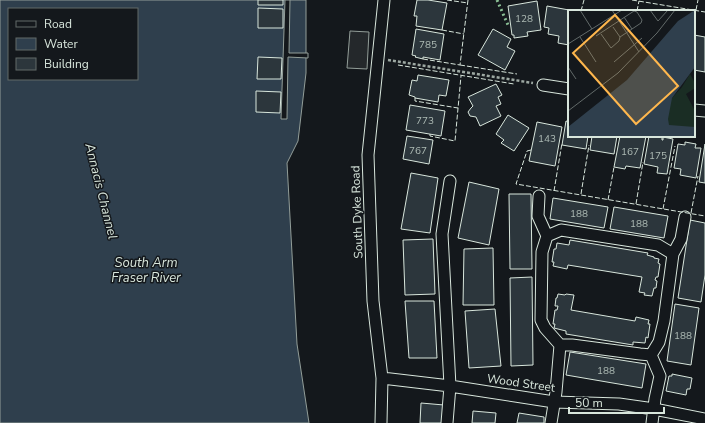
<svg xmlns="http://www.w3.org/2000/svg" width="705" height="423" font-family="'Nunito Sans',sans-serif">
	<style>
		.parking { fill: #24282b; stroke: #939e99 }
		.water { fill: #2f3f4d; stroke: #939e99; fill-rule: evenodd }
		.pier { fill: #14181c; stroke: #939e99 }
		.building { fill: #2c363c; stroke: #d8e6dc }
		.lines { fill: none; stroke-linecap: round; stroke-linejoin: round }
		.street-casing { stroke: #d8e6dc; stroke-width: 13 }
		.path { stroke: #9da8a2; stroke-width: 2.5; stroke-dasharray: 3 2; stroke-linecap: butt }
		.street { stroke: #14181c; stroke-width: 11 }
		.hedge { stroke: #8ac095; stroke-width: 3; stroke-dasharray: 2 3; stroke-linecap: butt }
		.fence { stroke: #d8e6dc; stroke-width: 1; stroke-dasharray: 5 2; stroke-linecap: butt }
		.labels { text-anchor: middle; stroke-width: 3; stroke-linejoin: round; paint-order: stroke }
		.number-label { font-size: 10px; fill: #adbab4 }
		.street-label { font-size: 12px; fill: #d8e6dc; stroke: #14181c }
		.water-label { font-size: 13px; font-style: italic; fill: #d8e6dc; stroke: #14181c }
		.inset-road { fill: none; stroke: #626a69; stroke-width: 1 }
		.view { fill: #ffb74d; fill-opacity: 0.15; stroke: #ffb74d; stroke-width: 2 }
		.inset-edge { fill: none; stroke: #d8e6dc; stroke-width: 2 }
	</style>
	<rect width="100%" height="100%" fill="#14181c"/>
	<path class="parking" d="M350 31 369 32 367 69 347 68Z"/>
	<path class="water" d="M0 0H306V73L298 141 287 163 297 344 309 423H0ZM9 9H137V79H9Z"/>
	<path class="pier" d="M285 0H290L289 53H308V58L288 57 287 119H281Z"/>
	<path class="building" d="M258 0H283V5H258Z
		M417 0H428L447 3 442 30 416 26 417 16H414Z
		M537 1 541 30 527 32 528 36 514 38V35H512L508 6Z
		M547 6 569 10V45L558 43 559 36 548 34 549 28 544 27Z
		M258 8 283 9V28H258Z
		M416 29 444 34 440 60 423 57V59L415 57 416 56 412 55Z
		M493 29 511 39 507 47 515 51 505 70 478 55Z
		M694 35 705 37V72L694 70Z
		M258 57 282 58 281 79H257Z
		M418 75 449 80 446 96 439 95 438 102 415 98V97L409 95 412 80 417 81Z
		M496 84 502 95 498 97 501 104 496 106 501 116 480 126 476 117 470 116 468 112 471 108 473 106 468 97Z
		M256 91 281 92 280 113 256 112Z
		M410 105 445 111 441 136 406 130Z
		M508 115 529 128 514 151 501 143 504 140 496 134Z
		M566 121 569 122V136H588L586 149 562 145Z
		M537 122 562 127 555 166 529 161Z
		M407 136 433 140 429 164 403 159Z
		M592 136H617L614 154 590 150Z
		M620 136H646L640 168 626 166 625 169 614 167Z
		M649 136 662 137V140H663V137L673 139 667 174 657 173 658 167 644 164Z
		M685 142 696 144 695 148H701L696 178 680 175 681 169 674 168 678 144 685 145Z
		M705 144V183L699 182Z
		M411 173 438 178 430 233 401 229Z
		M469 182 499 189 489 245 458 238Z
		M509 194H531L532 269H510Z
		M553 198 608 207 604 228 550 219Z
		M614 207 668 216 664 238 610 229Z
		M690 220 705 223V275L701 302 678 298Z
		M433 239 435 294 405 295 403 240Z
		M570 240 648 253 647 255 654 257V258L659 259 658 263 660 264 658 277H656L655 280 657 281 656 288H654L652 296 644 295 645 293 639 292 642 277 568 265 567 269 553 266 554 262H552L554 249H556L557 243 569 245Z
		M493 248 494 305H463L464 249Z
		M532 277 533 365 511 366 510 278Z
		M558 294 565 295 566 294 574 295 571 310 635 321 636 317 649 320 648 324H650L648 338 646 337 645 343 633 342V345L566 334V331L554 328 555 324H553L555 310H557L558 306H555L556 298H557Z
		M405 301H434L437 358H409Z
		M675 304 699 308 691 365 667 361Z
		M495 309 501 366 469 368 465 311Z
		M570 352 646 364 642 388 566 375Z
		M672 374 692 378 690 389H687L686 395 666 391 669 376H672Z
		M421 403 444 405 442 423H420Z
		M473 411 496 413 495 423H472Z
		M519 413 544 417V423H517Z"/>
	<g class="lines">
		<defs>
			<path id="street" d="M543 85 569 89
				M694 110 705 111
				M539 196 538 216 547 236
				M560 345H572L640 354 651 355
				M382 378 450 386 554 402 619 404 654 409 705 419
				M381 423 382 378 373 301 368 155 384 0
				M447 423 450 386 442 234 450 181
				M551 423 556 392 560 345 545 328 541 320 542 252 547 236 561 230 658 245 673 254
				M652 423 655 399 660 376 651 355 659 342 664 321 673 254 681 239 685 217"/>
		</defs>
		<use href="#street" class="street-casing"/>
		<path class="path" d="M388 60 533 83"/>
		<use href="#street" class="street"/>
		<path class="hedge" d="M497 0 508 25"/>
		<path class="fence" d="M447 0 468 3
			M632 0 705 12
			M696 10 698 0
			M581 11 584 0
			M637 11 639 1
			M442 30 464 34
			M423 59 460 65 468 0
			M398 65 514 84
			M460 65 517 74
			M415 98V101L458 108
			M430 134V136L455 141 461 76
			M531 150 527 151 516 184 705 216
			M554 191 562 143
			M581 194 589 145
			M608 200 614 167
			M636 204 643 162
			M663 209 675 146
			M691 213 698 176"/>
	</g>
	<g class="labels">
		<g class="number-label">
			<text x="524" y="22">128</text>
			<text x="428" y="48">785</text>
			<text x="425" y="124">773</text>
			<text x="547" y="142">143</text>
			<text x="418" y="154">767</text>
			<text x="630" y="155">167</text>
			<text x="658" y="159">175</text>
			<text x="579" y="217">188</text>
			<text x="639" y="227">188</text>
			<text x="683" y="339">188</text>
			<text x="606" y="374">188</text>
		</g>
		<g class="street-label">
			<text transform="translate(357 212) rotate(-92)" y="4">South Dyke Road</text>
			<text transform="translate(521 383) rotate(8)" y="4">Wood Street</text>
		</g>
		<g class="water-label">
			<text transform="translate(102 191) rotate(76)" y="5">Annacis Channel</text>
			<text x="146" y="267">South Arm<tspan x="146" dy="15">Fraser River</tspan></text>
		</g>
	</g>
	<g transform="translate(568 10)">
		<rect width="127" height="127" fill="#14181c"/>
		<path d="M122 64 127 73V78L118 84 127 101V127H69L114 77Z" fill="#1a2d24"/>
		<path d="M127 0V57L104 88 100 109 101 115 127 117V127H0V117L59 70 110 11Z" fill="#2f3f4d"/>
		<path class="inset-road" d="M12 0 24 19M44 0 71 42M82 0 90 11 100 0M56 7 64 19M45 17 52 27M28 26 66 1 69 2 74 10 73 13 52 27 51 31 43 38 33 24M12 27 28 52M0 34 54 0M46 52 74 28M0 57 8 69M0 101 50 63 89 23 107 0"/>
		<path class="view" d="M47 5 110 76 68 114 5 43Z"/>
		<rect width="127" height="127" class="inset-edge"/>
	</g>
	<rect x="8" y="8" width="130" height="72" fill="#14181c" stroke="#626a69"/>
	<rect x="16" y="21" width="20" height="6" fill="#14181c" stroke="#626a69"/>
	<text x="44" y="28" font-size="12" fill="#d8e6dc">Road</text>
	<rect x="16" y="38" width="20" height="12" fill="#2f3f4d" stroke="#626a69"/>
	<text x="44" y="48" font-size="12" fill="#d8e6dc">Water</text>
	<rect x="16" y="58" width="20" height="12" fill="#2c363c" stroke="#626a69"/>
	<text x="44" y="68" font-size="12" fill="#d8e6dc">Building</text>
	<path d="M569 407v6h95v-6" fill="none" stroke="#d8e6dc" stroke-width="2"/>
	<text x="575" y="407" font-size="12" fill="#d8e6dc" stroke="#14181c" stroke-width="3" paint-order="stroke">50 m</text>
</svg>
